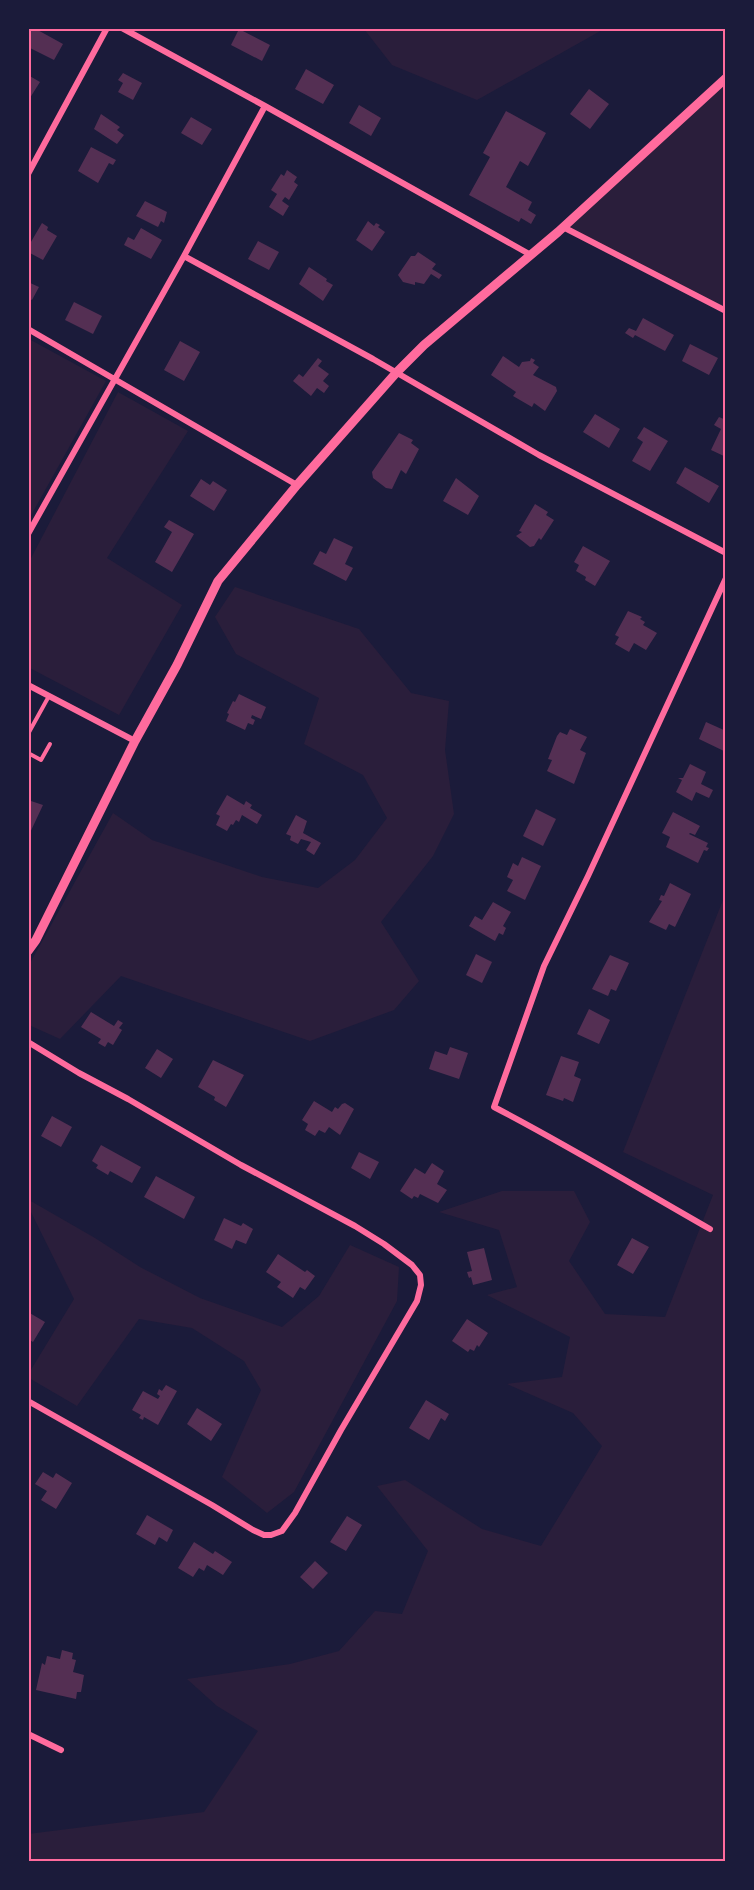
<svg xmlns="http://www.w3.org/2000/svg" width="754" height="1890" font-family="'DM Sans',sans-serif">
	<style>
		.green { fill: #2a1e3b }
		.building { fill: #542f53 }
		.lines { fill: none; stroke-linecap: round; stroke-linejoin: round }
		.service { stroke: #ff6b9d; stroke-width: 4 }
		.minor { stroke: #ff6b9d; stroke-width: 6 }
		.tertiary { stroke: #ff6b9d; stroke-width: 9 }
		.neatline { fill: none; stroke: #ff6b9d; stroke-width: 2 }
	</style>
	<rect width="100%" height="100%" fill="#1b1b3a"/>
	<path class="green" d="M364 29H604L477 100 392 65Z
		M725 73V311L563 227Z
		M29 339 106 381 29 519Z
		M118 392 188 431 107 558 182 605 119 715 28 667 29 562Z
		M235 587 359 629 411 693 449 701 445 750 454 814 433 856 381 922 419 981 394 1010 310 1041 121 976 60 1039 29 1025V965L113 813 152 840 262 877 318 888 355 860 387 818 363 775 304 744 319 698 236 654 215 617Z
		M725 895V1861L29 1862 28 1834 204 1812 258 1731 217 1706 187 1679 290 1664 339 1651 375 1611 402 1614 428 1551 377 1486 405 1480 482 1529 541 1546 602 1446 573 1413 507 1384 562 1377 570 1337 487 1295 517 1287 499 1230 439 1212 502 1191H574L590 1222 569 1261 605 1314 665 1317 713 1195 623 1152Z
		M29 1200 95 1238 140 1267 200 1298 282 1327 319 1296 350 1245 399 1267 397 1301 294 1492 267 1513 222 1477 261 1390 244 1361 192 1328 139 1319 77 1406 29 1378V1373L74 1299 29 1208Z"/>
	<path class="building" d="M28 28H34L63 44 54 60 28 47Z
		M239 29 270 45 262 61 231 45Z
		M306 69 334 85 323 104 295 89Z
		M123 73 142 83 133 100 118 92 123 83 118 80Z
		M28 75 40 82 28 101Z
		M589 89 609 104 590 129 570 114Z
		M359 105 381 118 371 136 349 123Z
		M506 111 546 133 528 166 520 161 506 187 532 202 528 210 536 215 531 224 521 218 519 222 469 195 490 157 483 153Z
		M101 114 120 127 117 130 124 135 117 144 94 129Z
		M191 117 212 129 202 145 181 133Z
		M91 147 116 160 113 165 109 163 98 183 78 171Z
		M287 170 297 177 294 182 298 185 289 200 285 197 282 201 289 206 283 216 269 207 277 194 271 190 281 174 284 176Z
		M145 201 167 212 164 223 161 221 158 227 136 216Z
		M368 221 374 226 376 223 380 225 378 227 385 232 372 251 356 240Z
		M42 223 48 227 47 230 57 236 43 260 28 252V247Z
		M141 228 162 240 151 259 124 245 128 237 134 240Z
		M258 241 279 252 269 270 248 259Z
		M418 252 436 264 432 269 442 275 439 279 431 274 424 284 415 282V285L403 282 398 275 411 256H415Z
		M309 267 327 279 326 281 333 285 323 301 299 284Z
		M28 282 39 287 32 300 28 298Z
		M74 302 102 316 93 334 65 320Z
		M643 318 674 335 665 351 635 335 633 338 625 333 629 328 636 331Z
		M180 341 200 352 184 381 164 370Z
		M690 344 718 358 709 375 682 361Z
		M503 356 519 367 522 362 530 361 531 358 535 360 533 363 539 367 533 375 556 387 557 391 545 411 534 403 532 407 513 396 516 392 491 375Z
		M318 358 322 361 318 366 329 374 323 381 329 386 324 393 317 388 311 396 293 381 299 374 303 377Z
		M595 414 620 429 609 448 583 432Z
		M719 417 726 420V457L711 450 721 429 714 425Z
		M644 427 668 441 650 471 632 461 643 442 637 438Z
		M399 433 413 440 411 443 419 449 406 474 401 470 392 489 386 488 373 478 372 472Z
		M685 467 719 486 709 503 676 483Z
		M456 478 479 496 468 515 443 501Z
		M201 479 210 485 213 481 227 490 214 511 190 496Z
		M535 504 548 512 546 515 554 520 541 540 539 538 534 546 530 547 516 536 522 532 519 531Z
		M169 520 194 534 172 572 155 562 172 532 164 527Z
		M334 538 353 547 345 564 353 568 346 581 313 564 320 551 326 554Z
		M583 546 610 561 595 586 585 580 586 577 576 571 579 565 574 562Z
		M628 611 642 617 640 619 645 622 643 625 657 633 646 650 634 643 629 652 615 644 619 637 615 635Z
		M239 694 266 707 261 719 252 715 251 718 255 720 253 725 248 723 245 730 226 721 229 714 227 713 233 701 235 702Z
		M706 722 726 731V752L699 739Z
		M570 729 587 737 580 750 586 753 574 784 547 771 552 760 548 759 557 736 560 732 567 735Z
		M690 764 706 772 701 784 713 790 709 798 696 792 692 801 676 792 682 780 678 778H683Z
		M227 795 244 805 246 801 252 805 250 808 262 815 257 824 242 815 239 822 236 820 233 825 231 824 227 831 216 825 220 816 216 814Z
		M28 800 43 805 28 837Z
		M536 809 556 819 543 846 523 836Z
		M673 812 700 826 695 835 690 833 689 834 708 843 706 847 709 848 707 851 704 850 698 863 666 847 670 837 662 833Z
		M296 815 307 821 303 833 321 843 314 855 306 850 311 842 301 839 298 844 290 840 291 836 286 834Z
		M522 857 541 866 525 900 507 891 513 880 507 877 513 863 518 866Z
		M670 883 691 894 675 927 669 924 666 930 649 922 662 901 659 900 661 895 664 896Z
		M493 902 511 912 503 926 506 928 503 935 499 933 495 941 469 926 475 916 482 920Z
		M476 954 492 962 482 983 466 975Z
		M610 955 629 963 616 991 611 989 608 996 592 989Z
		M589 1009 610 1020 599 1044 577 1034Z
		M91 1012 114 1026 118 1020 123 1023 119 1028 122 1030 113 1045 108 1042 105 1047 98 1043 101 1039 81 1027Z
		M450 1047 468 1053 459 1079 429 1069 435 1051 447 1055Z
		M157 1049 173 1059 161 1078 145 1068Z
		M561 1056 579 1062 574 1076 581 1079 573 1102 564 1098 563 1101 546 1095Z
		M213 1060 244 1075 226 1107 214 1100 215 1097 198 1087Z
		M314 1101 332 1112 335 1107 338 1109 342 1104 345 1103 354 1109 340 1135 329 1127 325 1133 319 1130 315 1136 305 1130 308 1124 302 1120Z
		M52 1116 72 1127 61 1147 41 1136Z
		M101 1145 141 1167 132 1183 110 1171 108 1175 96 1168 98 1165 92 1161Z
		M359 1152 379 1162 370 1179 351 1168Z
		M432 1163 444 1171 437 1184 447 1190 438 1203 420 1194 418 1198 414 1196 412 1199 400 1191 415 1168 425 1174Z
		M156 1176 195 1197 184 1219 144 1197Z
		M224 1218 241 1226 243 1223 253 1229 246 1244 236 1240 232 1249 214 1240Z
		M632 1238 649 1247 633 1274 617 1265Z
		M484 1248 492 1280 473 1285 471 1277 469 1278 467 1272 472 1271 467 1252Z
		M278 1254 305 1272 307 1270 315 1276 305 1290 300 1287 293 1298 277 1287 281 1282 266 1272Z
		M28 1312 45 1322 33 1342 28 1339Z
		M467 1319 488 1333 479 1347 477 1345 474 1351 470 1349 468 1352 452 1341Z
		M166 1385 177 1391 158 1425 144 1417 143 1420 139 1418 141 1415 132 1410 143 1391 158 1399 160 1396 157 1394 159 1389 162 1391Z
		M426 1400 449 1414 445 1421 441 1418 429 1440 409 1428Z
		M197 1408 222 1424 211 1441 187 1424Z
		M43 1472 53 1478 56 1473 72 1483 56 1509 41 1500 47 1491 35 1484Z
		M147 1515 173 1530 167 1542 159 1537 155 1545 136 1534Z
		M347 1516 362 1525 346 1551 330 1542Z
		M194 1542 213 1554 215 1551 232 1562 223 1575 207 1565 204 1571 199 1568 193 1577 178 1568Z
		M315 1561 328 1573 313 1589 300 1577Z
		M62 1650 73 1653 72 1659 76 1660 73 1672 84 1675 81 1692H77L76 1699 36 1690 42 1663 45 1665 47 1656 60 1659Z"/>
	<g class="lines">
		<path class="service" d="M28 734 49 696
			M28 753 41 760 50 744"/>
		<path class="minor" d="M122 28 265 106 531 255
			M28 174 107 28
			M563 227 726 311
			M184 256 373 359 539 455 726 553
			M28 329 297 485
			M28 534 184 256 265 106
			M28 685 135 741
			M28 1042 79 1073 128 1099 241 1165 355 1226 384 1244 412 1265 420 1275 421 1285 417 1301 341 1430 295 1513 282 1531 271 1535H264L253 1530 212 1505 28 1401
			M710 1229C638 1188 567 1145 494 1107L544 966 588 876 726 578
			M28 1734 61 1750"/>
		<path class="tertiary" d="M28 951 36 940 135 741 177 665 218 581 297 485 396 373 424 345 558 232 726 78"/>
	</g>
	<rect width="754" height="1890" fill="none" stroke="#1b1b3a" stroke-width="60"/>
	<rect x="30" y="30" width="694" height="1830" class="neatline"/>
</svg>
